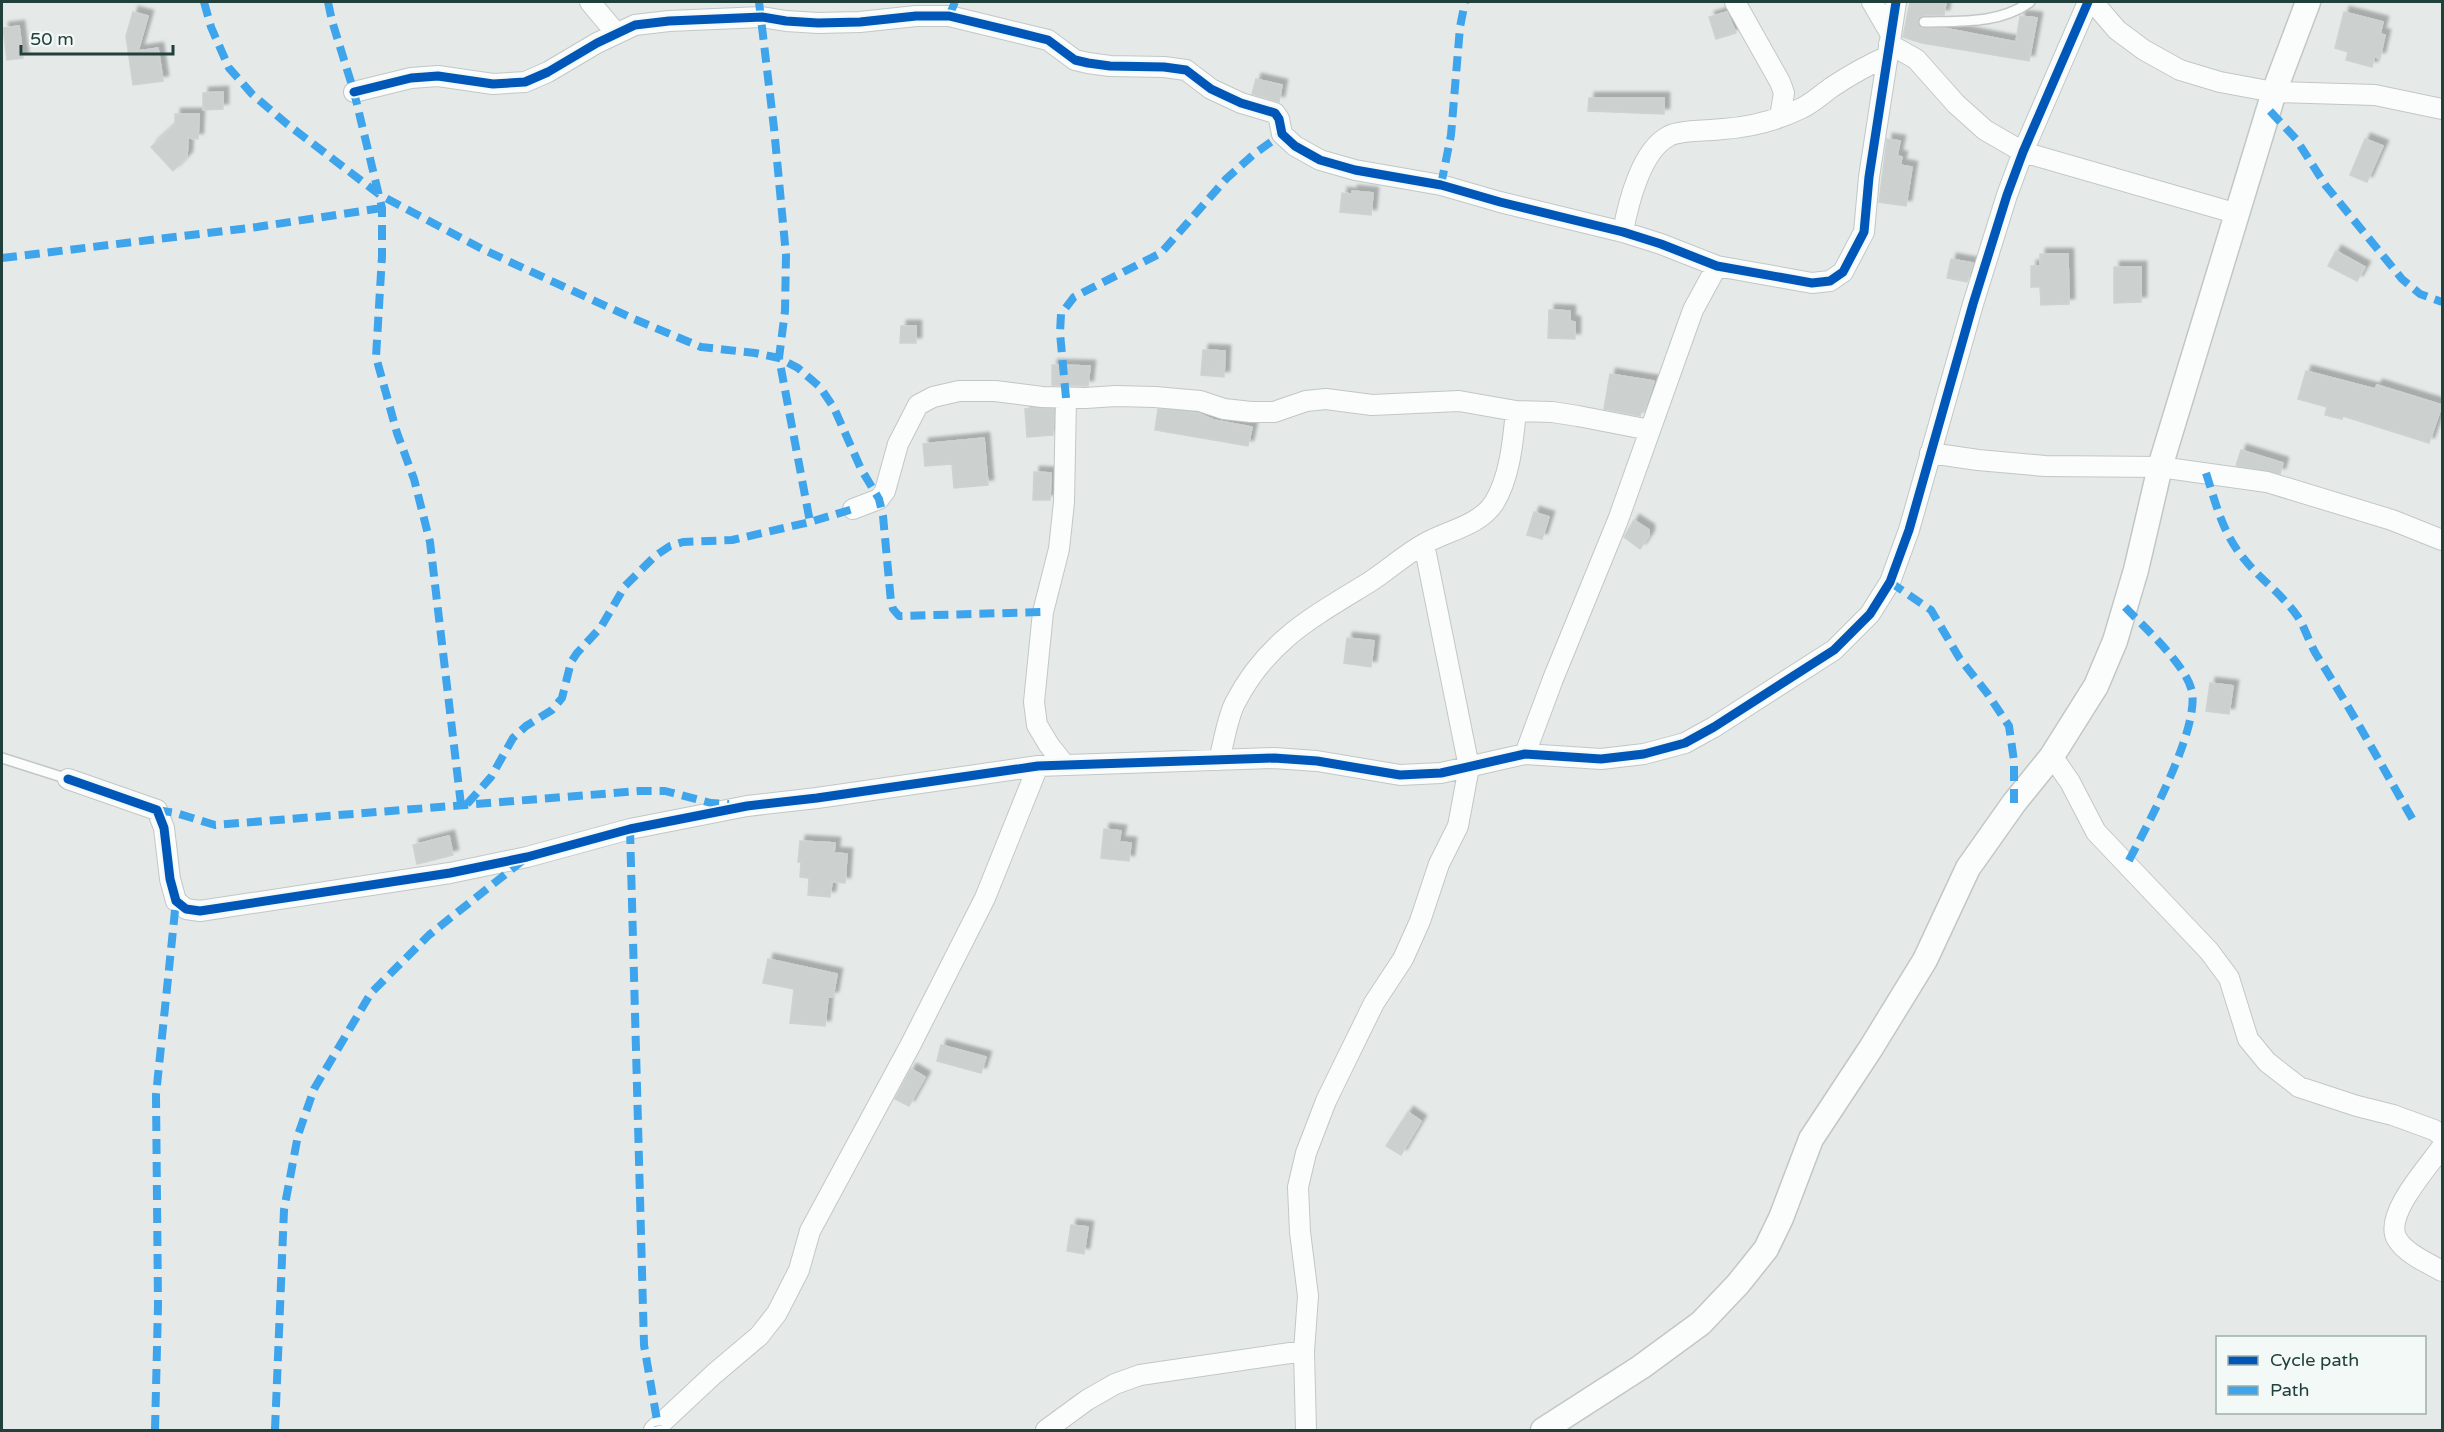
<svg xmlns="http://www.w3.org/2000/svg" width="2444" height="1432" font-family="'Varela Round',sans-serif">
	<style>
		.building { fill: #ccd1d0; stroke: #cdd3d2; stroke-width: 1.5; filter: url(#shadow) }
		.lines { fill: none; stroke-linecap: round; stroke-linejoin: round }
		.service-casing { stroke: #c2c7c6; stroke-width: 12 }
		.minor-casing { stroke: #c2c7c6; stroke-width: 22 }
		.tertiary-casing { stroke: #c2c7c6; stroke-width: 27 }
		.service { stroke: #fbfcfc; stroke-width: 9 }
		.minor { stroke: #fbfcfc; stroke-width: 20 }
		.tertiary { stroke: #fbfcfc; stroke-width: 24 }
		.quiet { stroke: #3ea4ec; stroke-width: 8; stroke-dasharray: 15 8; stroke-linecap: butt }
		.cycleway-casing { stroke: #f3f9f7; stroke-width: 13 }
		.cycleway { stroke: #0057b8; stroke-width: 9 }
	</style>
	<defs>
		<filter id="shadow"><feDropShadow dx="5.5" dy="-5.5" stdDeviation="1.5" flood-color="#0004"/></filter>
	</defs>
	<rect width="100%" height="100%" fill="#e5eae9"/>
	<path class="building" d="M1910 2H1946L1944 15H1924L1918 18V25L1921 28H1943L2016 42 2020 16 2037 18 2029 61 1922 43 1903 37Z
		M133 12 148 16 138 51 158 48 163 81 133 85 126 36Z
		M1727 12 1736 33 1716 39 1709 17Z
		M2344 12 2383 22 2380 34 2385 35 2380 58 2374 57 2372 67 2346 60 2348 52 2335 48Z
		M19 26 23 58 7 60 3 28Z
		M1256 79 1282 85 1279 102 1252 94Z
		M223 92V109L203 110V93Z
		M1589 98H1664V114L1588 111Z
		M175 114H199L198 139 188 138 187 157 173 171 151 147 175 125Z
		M1887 139 1900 141 1897 156 1902 157 1900 165 1912 167 1906 206 1879 202Z
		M2365 139 2383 146 2367 182 2350 175Z
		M1352 191 1373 193 1371 215 1340 212 1342 193 1352 194Z
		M2336 251 2365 267 2357 281 2328 266Z
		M2040 254H2068L2069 304 2041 305 2040 287H2031V266H2040Z
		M1951 259 1973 263 1967 282 1947 278Z
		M2114 267H2141V302L2114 303Z
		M1549 310 1570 311V321L1575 322V339L1548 338Z
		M901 326H916V343H900Z
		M1203 350 1225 351 1224 377 1201 375Z
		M1052 365 1090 366 1088 386 1052 385Z
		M2306 371 2375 389 2377 385 2442 405 2429 443 2343 416 2342 419 2325 415 2327 407 2298 399Z
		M1610 374 1654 381 1644 412H1641L1640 416 1604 409Z
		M1033 408 1054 409 1053 435 1027 437 1025 409Z
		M1158 409 1198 413 1214 420 1252 427 1248 446 1155 430Z
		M984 438 988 485 954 488 952 464 925 466 923 444Z
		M2241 450 2283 463 2280 474 2236 466Z
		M1034 472 1051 473 1050 500H1033Z
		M1534 512 1549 517 1542 539 1527 535Z
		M1634 520 1649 530V536L1640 549 1624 537Z
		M1347 638 1374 641 1371 667 1344 663Z
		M2210 683 2233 686 2229 714 2206 711Z
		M1104 829 1121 831 1119 842 1131 843 1129 861 1101 858Z
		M449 836 453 855 417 864 413 845Z
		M800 841 835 843 834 853 847 854 845 883 832 882 830 897 808 895 809 878 800 877 801 862H798Z
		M768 959 837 974 833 997H828L825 1026 790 1023 794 989 763 983Z
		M941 1045 986 1057 981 1073 937 1061Z
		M911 1069 925 1077 909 1106 895 1099Z
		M1408 1112 1421 1121 1401 1155 1386 1146Z
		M1071 1225 1088 1227 1084 1254 1067 1251Z"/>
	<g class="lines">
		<defs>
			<path id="service" d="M1924 22C1961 21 1999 24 2030 2
				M2 758 68 779"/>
			<path id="minor" d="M590 2 616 33
				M1735 2 1780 82 1784 93 1780 117
				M1872 2 1890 33
				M2093 2 2117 30 2144 50 2180 70 2220 82 2274 92 2375 95 2442 109
				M1889 44 1916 59 1956 104 1985 130 2023 152 2238 214
				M354 92 411 78 438 76 493 84 525 82 548 72 597 43 635 25 669 21 762 17 786 21 818 23 860 22 916 16H949L1048 40 1075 60 1088 63 1110 66 1164 67 1186 70 1211 89 1241 103 1275 113 1279 119 1282 134 1295 146 1320 160 1355 170 1441 185 1500 202 1623 232 1661 244 1717 266 1812 283 1830 281 1843 272 1864 232 1869 177 1896 2
				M1623 232C1628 204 1641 150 1669 136 1680 130 1709 131 1723 129 1750 127 1778 120 1802 108 1813 103 1822 94 1832 87 1850 75 1868 65 1888 56
				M1930 453 1978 460 2045 466 2160 467 2267 482 2392 520 2442 540
				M853 509 879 499 885 491 898 444 918 405 933 397 959 391H995L1042 397 1085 398 1116 396 1155 397 1200 401 1224 409 1251 412H1274L1306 401 1326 399 1372 405 1459 401 1516 411 1552 412 1578 416 1650 430
				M1525 754 1553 679 1618 520 1693 310 1717 266
				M2052 756 2070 782 2096 832 2209 951 2229 978 2248 1039 2267 1062 2299 1087 2357 1106 2393 1115 2434 1130 2442 1136
				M1219 760C1224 742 1227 719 1235 703 1267 641 1311 618 1368 583 1387 571 1404 555 1424 544 1446 531 1479 526 1494 503 1510 477 1513 441 1516 411
				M1065 765 1049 745 1037 725 1034 702 1043 612 1059 549 1064 502 1066 398
				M68 779 157 810 164 828 170 879 176 901 186 909 200 911 450 873 527 857 630 829 747 806 817 798 1038 766 1274 758 1317 761 1400 775 1441 773 1525 754 1601 759 1644 754 1685 743 1714 727 1834 650 1870 614 1890 582 1909 530 1973 304 2007 195 2023 152 2088 2
				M2442 1147C2429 1166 2383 1215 2397 1239 2406 1254 2428 1263 2442 1271
				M654 1430 714 1374 759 1336 777 1313 799 1270 810 1231 911 1044 985 898 1038 766
				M1046 1430 1087 1400 1115 1384 1140 1375 1304 1351
				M1306 1430 1304 1351 1308 1296 1300 1232 1298 1187 1306 1153 1326 1101 1347 1058 1374 1003 1403 959 1420 921 1439 864 1458 826 1469 767 1424 544"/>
			<path id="tertiary" d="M1543 1430 1641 1367 1701 1323 1738 1284 1766 1249 1781 1218 1811 1139 1871 1048 1925 960 1968 868 2014 803 2052 756 2096 686 2115 641 2136 570 2160 467 2274 92 2308 2"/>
		</defs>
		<use href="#service" class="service-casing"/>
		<use href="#minor" class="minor-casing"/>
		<use href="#tertiary" class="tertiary-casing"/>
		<use href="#service" class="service"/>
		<use href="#minor" class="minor"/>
		<use href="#tertiary" class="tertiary"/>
		<path class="quiet" d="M204 2 211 27 229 68 252 94 287 124 380 195 482 249 634 319 701 347 755 353 779 358 798 368 820 387 834 408 861 469 879 499 883 516 891 602 893 609 899 616 1043 612
			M328 2 332 21 354 92 382 208V256L376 357 397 433 414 479 430 542 461 805
			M759 2 774 128 786 255 785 311 779 358 810 522
			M949 16 955 2
			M2270 111 2296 139 2326 186 2402 279 2420 294 2442 302
			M1441 185 1451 135 1460 27 1465 2
			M2 258 257 227 382 208
			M1066 398 1060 333 1061 314 1074 297 1161 253 1226 179 1254 154 1282 134
			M2206 473C2216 504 2223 535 2245 560 2261 580 2283 595 2298 617 2305 628 2309 642 2316 654 2350 708 2381 764 2413 820
			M1890 582 1931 610 1960 659 1987 693 2009 726 2014 761V803
			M2125 607C2144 627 2183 662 2191 688 2203 724 2145 830 2127 864
			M467 804 491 777 513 738 526 726 552 710 562 698 571 662 577 653 601 627 625 586 655 556 670 546 683 542 732 540 810 522 853 509
			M157 810 176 813 215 825 639 791H665L711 803 729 804
			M630 829 644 1345 658 1426
			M155 1430 158 1305 156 1095 176 901
			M275 1430 284 1210 298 1135 314 1089 371 993 429 935 522 861"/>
		<defs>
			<path id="cycleway" d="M354 92 411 78 438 76 493 84 525 82 548 72 597 43 635 25 669 21 762 17 786 21 818 23 860 22 916 16H949L1048 40 1075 60 1088 63 1110 66 1164 67 1186 70 1211 89 1241 103 1275 113 1279 119 1282 134 1295 146 1320 160 1355 170 1441 185 1500 202 1623 232 1661 244 1717 266 1812 283 1830 281 1843 272 1864 232 1869 177 1896 2
				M68 779 157 810 164 828 170 879 176 901 186 909 200 911 450 873 527 857 630 829 747 806 817 798 1038 766 1274 758 1317 761 1400 775 1441 773 1525 754 1601 759 1644 754 1685 743 1714 727 1834 650 1870 614 1890 582 1909 530 1973 304 2007 195 2023 152 2088 2"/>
		</defs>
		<use href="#cycleway" class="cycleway-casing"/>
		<use href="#cycleway" class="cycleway"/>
	</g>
	<rect width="2444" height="1432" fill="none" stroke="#213f3b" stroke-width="6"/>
	<rect x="2216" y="1336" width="210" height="78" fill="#f3f9f7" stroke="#9fafac" stroke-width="1.5"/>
	<rect x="2228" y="1356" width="30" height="9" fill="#0057b8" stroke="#9fafac" stroke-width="1.5"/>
	<text x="2270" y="1366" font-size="18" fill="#213f3b">Cycle path</text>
	<rect x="2228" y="1386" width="30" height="9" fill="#3ea4ec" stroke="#9fafac" stroke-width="1.5"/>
	<text x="2270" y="1396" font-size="18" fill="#213f3b">Path</text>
	<path d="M21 45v9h152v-9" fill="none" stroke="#213f3b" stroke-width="3"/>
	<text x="30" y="45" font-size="18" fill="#213f3b" stroke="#f3f9f7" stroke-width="4.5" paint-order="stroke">50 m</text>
</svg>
